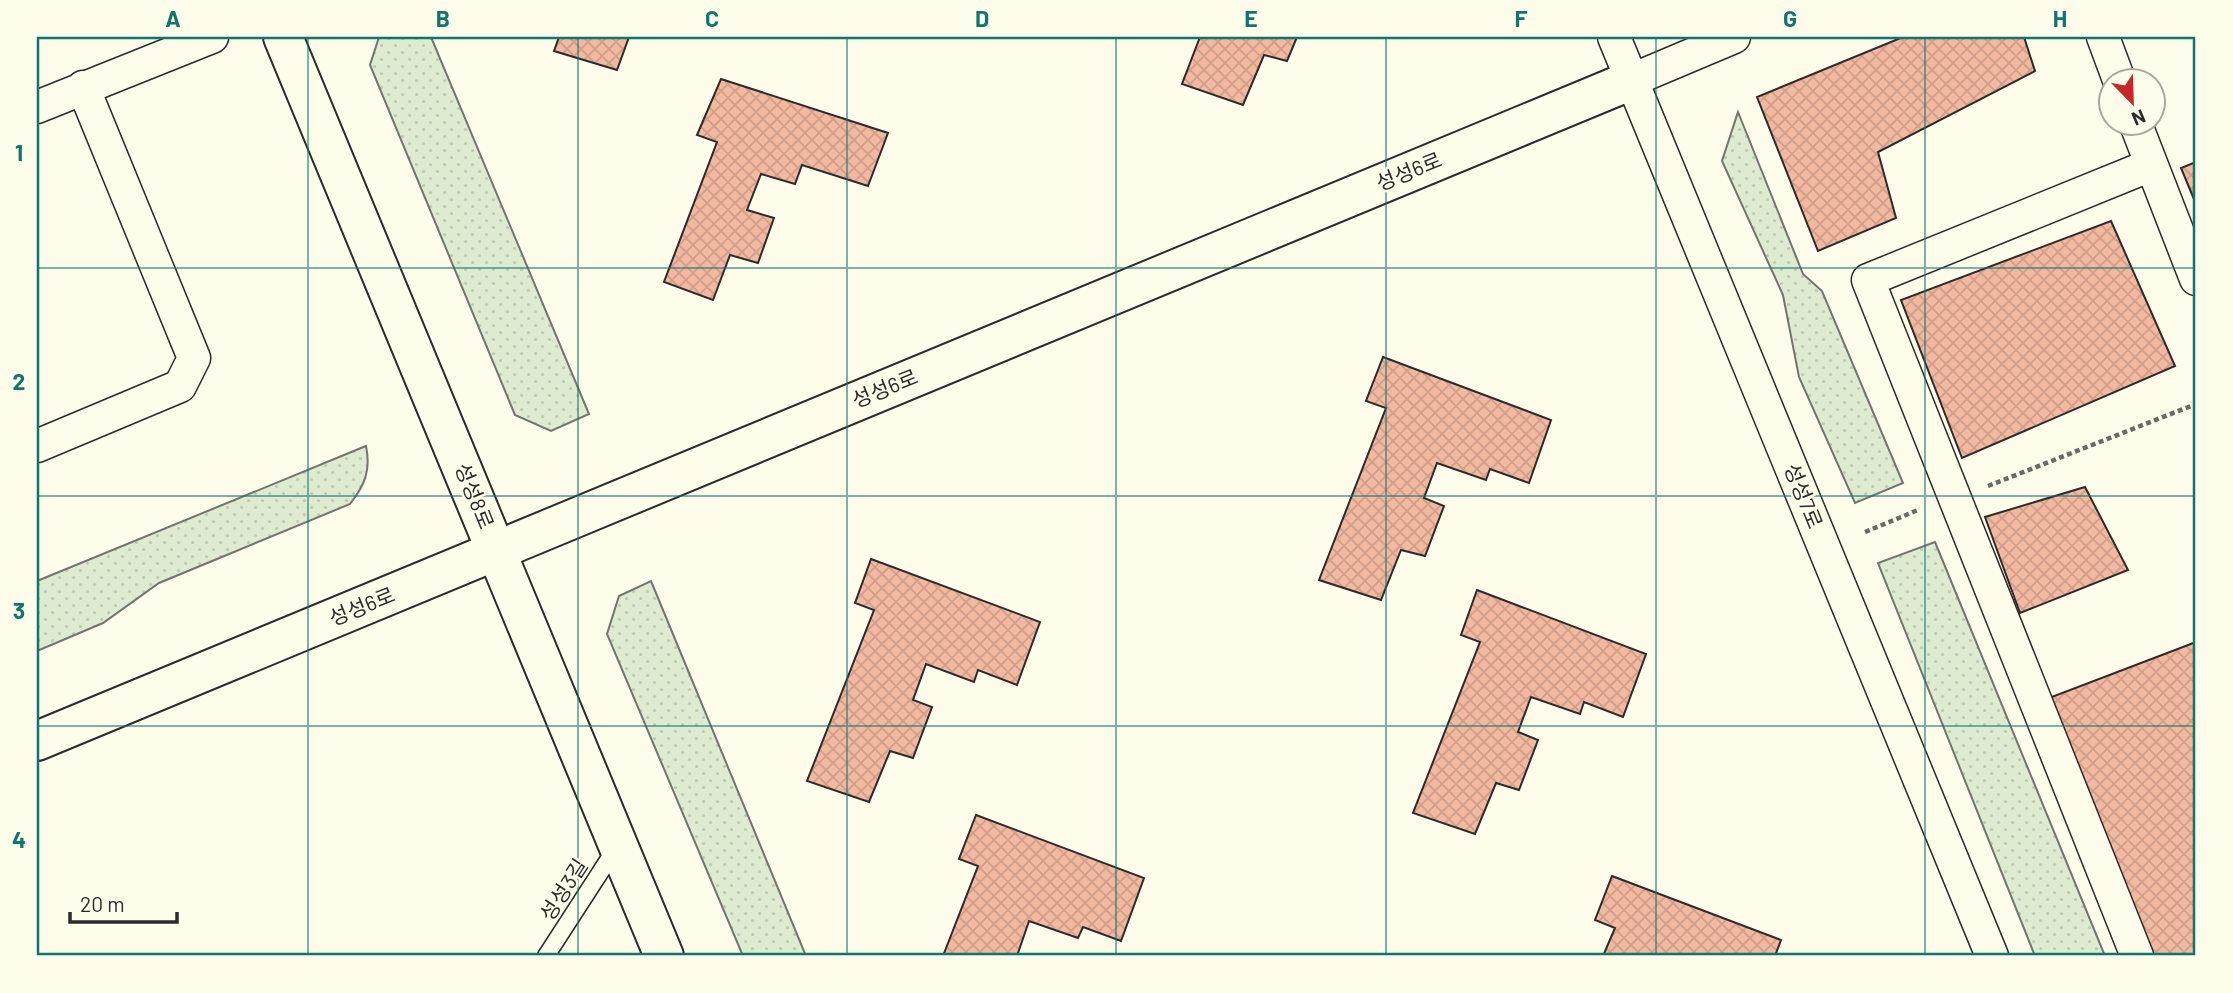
<svg xmlns="http://www.w3.org/2000/svg" width="2233" height="993" font-family="Barlow,'Noto Sans KR',sans-serif">
	<style>
		.grass { fill: url(#grass-dots); stroke: #74746e; stroke-width: 2 }
		.building { fill: url(#building-cross-hatch); stroke: #2b2b2b; stroke-width: 2 }
		.lines { fill: none; stroke-linecap: round; stroke-linejoin: round }
		.lane-casing { stroke: #2b2b2b; stroke-width: 19 }
		.street-casing { stroke: #2b2b2b; stroke-width: 35 }
		.secondary-casing { stroke: #2b2b2b; stroke-width: 42 }
		.path { stroke: #6a6964; stroke-width: 4.5; stroke-dasharray: 5 3.5; stroke-linecap: butt }
		.lane { stroke: #fdfbea; stroke-width: 16 }
		.street { stroke: #fdfbea; stroke-width: 32 }
		.secondary { stroke: #fdfbea; stroke-width: 38 }
		.grid { fill: none; stroke: #0f766e; stroke-width: 2; stroke-opacity: 0.55 }
		.labels { text-anchor: middle; stroke-width: 5; stroke-linejoin: round; paint-order: stroke }
		.street-label { font-size: 21px; fill: #2b2b2b; stroke: #fdfbea }
		.neatline { fill: none; stroke: #0f766e; stroke-width: 2.5 }
		.grid-label { font-size: 23px; text-anchor: middle; font-weight: bold; fill: #0f766e }
	</style>
	<defs>
		<pattern id="grass-dots" width="8" height="8" patternUnits="userSpaceOnUse" patternTransform="scale(1.75)"><rect width="8" height="8" fill="#deebd1"/><path d="M2 2h.1M6 6h.1" fill="none" stroke="#bfcab4" stroke-width="1.8" stroke-linecap="round"/></pattern>
		<pattern id="building-cross-hatch" width="8" height="8" patternUnits="userSpaceOnUse" patternTransform="scale(1.75)"><rect width="8" height="8" fill="#f2b8a0"/><path d="M0 0l8 8M0 8l8-8" fill="none" stroke="#d09e8a"/></pattern>
	</defs>
	<rect width="100%" height="100%" fill="#fdfbea"/>
	<path class="grass" d="M379 37H431L589 414 551 431 515 415 370 65Z
		M1738 112 1803 274 1822 291 1903 483 1855 503 1799 377 1783 295 1722 161Z
		M366 446C371 470 365 485 350 504L159 583 103 623 37 651V581Z
		M1935 542 2105 956H2035L1878 563Z
		M651 581 806 956H743L607 634 619 596Z"/>
	<path class="building" d="M559 37H629L617 70 554 51Z
		M1200 37H1297L1287 61 1264 55 1243 105 1182 84Z
		M1903 37H2024L2035 71 1878 152 1896 218 1818 251 1757 97Z
		M721 79 888 133 868 186 802 165 795 184 761 174 747 210 774 218 758 263 730 255 713 300 664 282 717 142 697 135Z
		M2196 162V204L2181 168Z
		M2111 221 2175 366 1962 458 1901 300Z
		M1383 357 1551 420 1529 483 1490 469 1486 480 1437 463 1424 498 1444 506 1425 556 1401 550 1381 600 1319 580 1386 408 1366 401Z
		M2085 487 2128 570 2020 613 1985 517Z
		M871 559 1040 622 1017 685 978 670 974 682 926 664 913 700 932 707 913 758 890 751 869 802 807 781 874 610 855 603Z
		M1477 590 1646 654 1623 717 1584 702 1580 714 1531 697 1518 732 1538 740 1519 790 1496 783 1475 834 1413 813 1480 642 1461 635Z
		M2196 642V956H2151L2049 698Z
		M976 815 1144 878 1121 941 1083 927 1078 938 1029 921 1017 956H943L978 866 959 859Z
		M1612 876 1781 940 1775 956H1603L1615 928 1595 920Z"/>
	<g class="lines">
		<defs>
			<path id="lane" d="M546 956 616 848"/>
			<path id="street" d="M1614 37 1992 956
				M2103 37 2119 80
				M1632 80 1734 37
				M37 107 212 37
				M2135 122 2196 279
				M37 446 180 386 194 358 83 87
				M2137 956 1868 280 2151 165"/>
			<path id="secondary" d="M283 37 664 956
				M37 741 1632 80"/>
		</defs>
		<use href="#lane" class="lane-casing"/>
		<use href="#street" class="street-casing"/>
		<use href="#secondary" class="secondary-casing"/>
		<path class="path" d="M1988 486 2196 404
			M1865 532 1918 510"/>
		<use href="#lane" class="lane"/>
		<use href="#street" class="street"/>
		<use href="#secondary" class="secondary"/>
	</g>
	<path class="grid" d="M308 37V956M578 37V956M847 37V956M1116 37V956M1386 37V956M1656 37V956M1925 37V956M37 268H2196M37 496H2196M37 726H2196"/>
	<g class="labels">
		<g class="street-label">
			<text transform="translate(1409 172) rotate(-22)" y="7">성성6로</text>
			<text transform="translate(885 389) rotate(-22)" y="7">성성6로</text>
			<text transform="translate(474 496) rotate(68)" y="7">성성8로</text>
			<text transform="translate(1803 496) rotate(68)" y="7">성성7로</text>
			<text transform="translate(362 607) rotate(-22)" y="7">성성6로</text>
			<text transform="translate(564 890) rotate(-57)" y="7">성성3길</text>
		</g>
	</g>
	<rect width="2233" height="993" fill="none" stroke="#fdfbea" stroke-width="77"/>
	<g transform="translate(2132 102) rotate(157)"><circle r="33" fill="#fdfbea" stroke="#a9a89e" stroke-width="2"/>
	<path d="M0-5L12 26L0 18L-12 26Z" fill="#c62828"/>
	<text y="-10" font-size="19" font-weight="bold" text-anchor="middle" fill="#2b2b2b">N</text>
	</g>
	<path d="M70 912v10h107v-10" fill="none" stroke="#2b2b2b" stroke-width="3.5"/>
	<text x="80" y="912" font-size="21" fill="#2b2b2b" stroke="#fdfbea" stroke-width="5" paint-order="stroke">20 m</text>
	<rect x="38" y="38" width="2156" height="916" class="neatline"/>
	<g class="grid-label">
		<text x="173" y="27">A</text>
		<text x="443" y="27">B</text>
		<text x="712" y="27">C</text>
		<text x="982" y="27">D</text>
		<text x="1251" y="27">E</text>
		<text x="1521" y="27">F</text>
		<text x="1790" y="27">G</text>
		<text x="2060" y="27">H</text>
		<text x="19" y="161">1</text>
		<text x="19" y="390">2</text>
		<text x="19" y="619">3</text>
		<text x="19" y="848">4</text>
	</g>
</svg>
